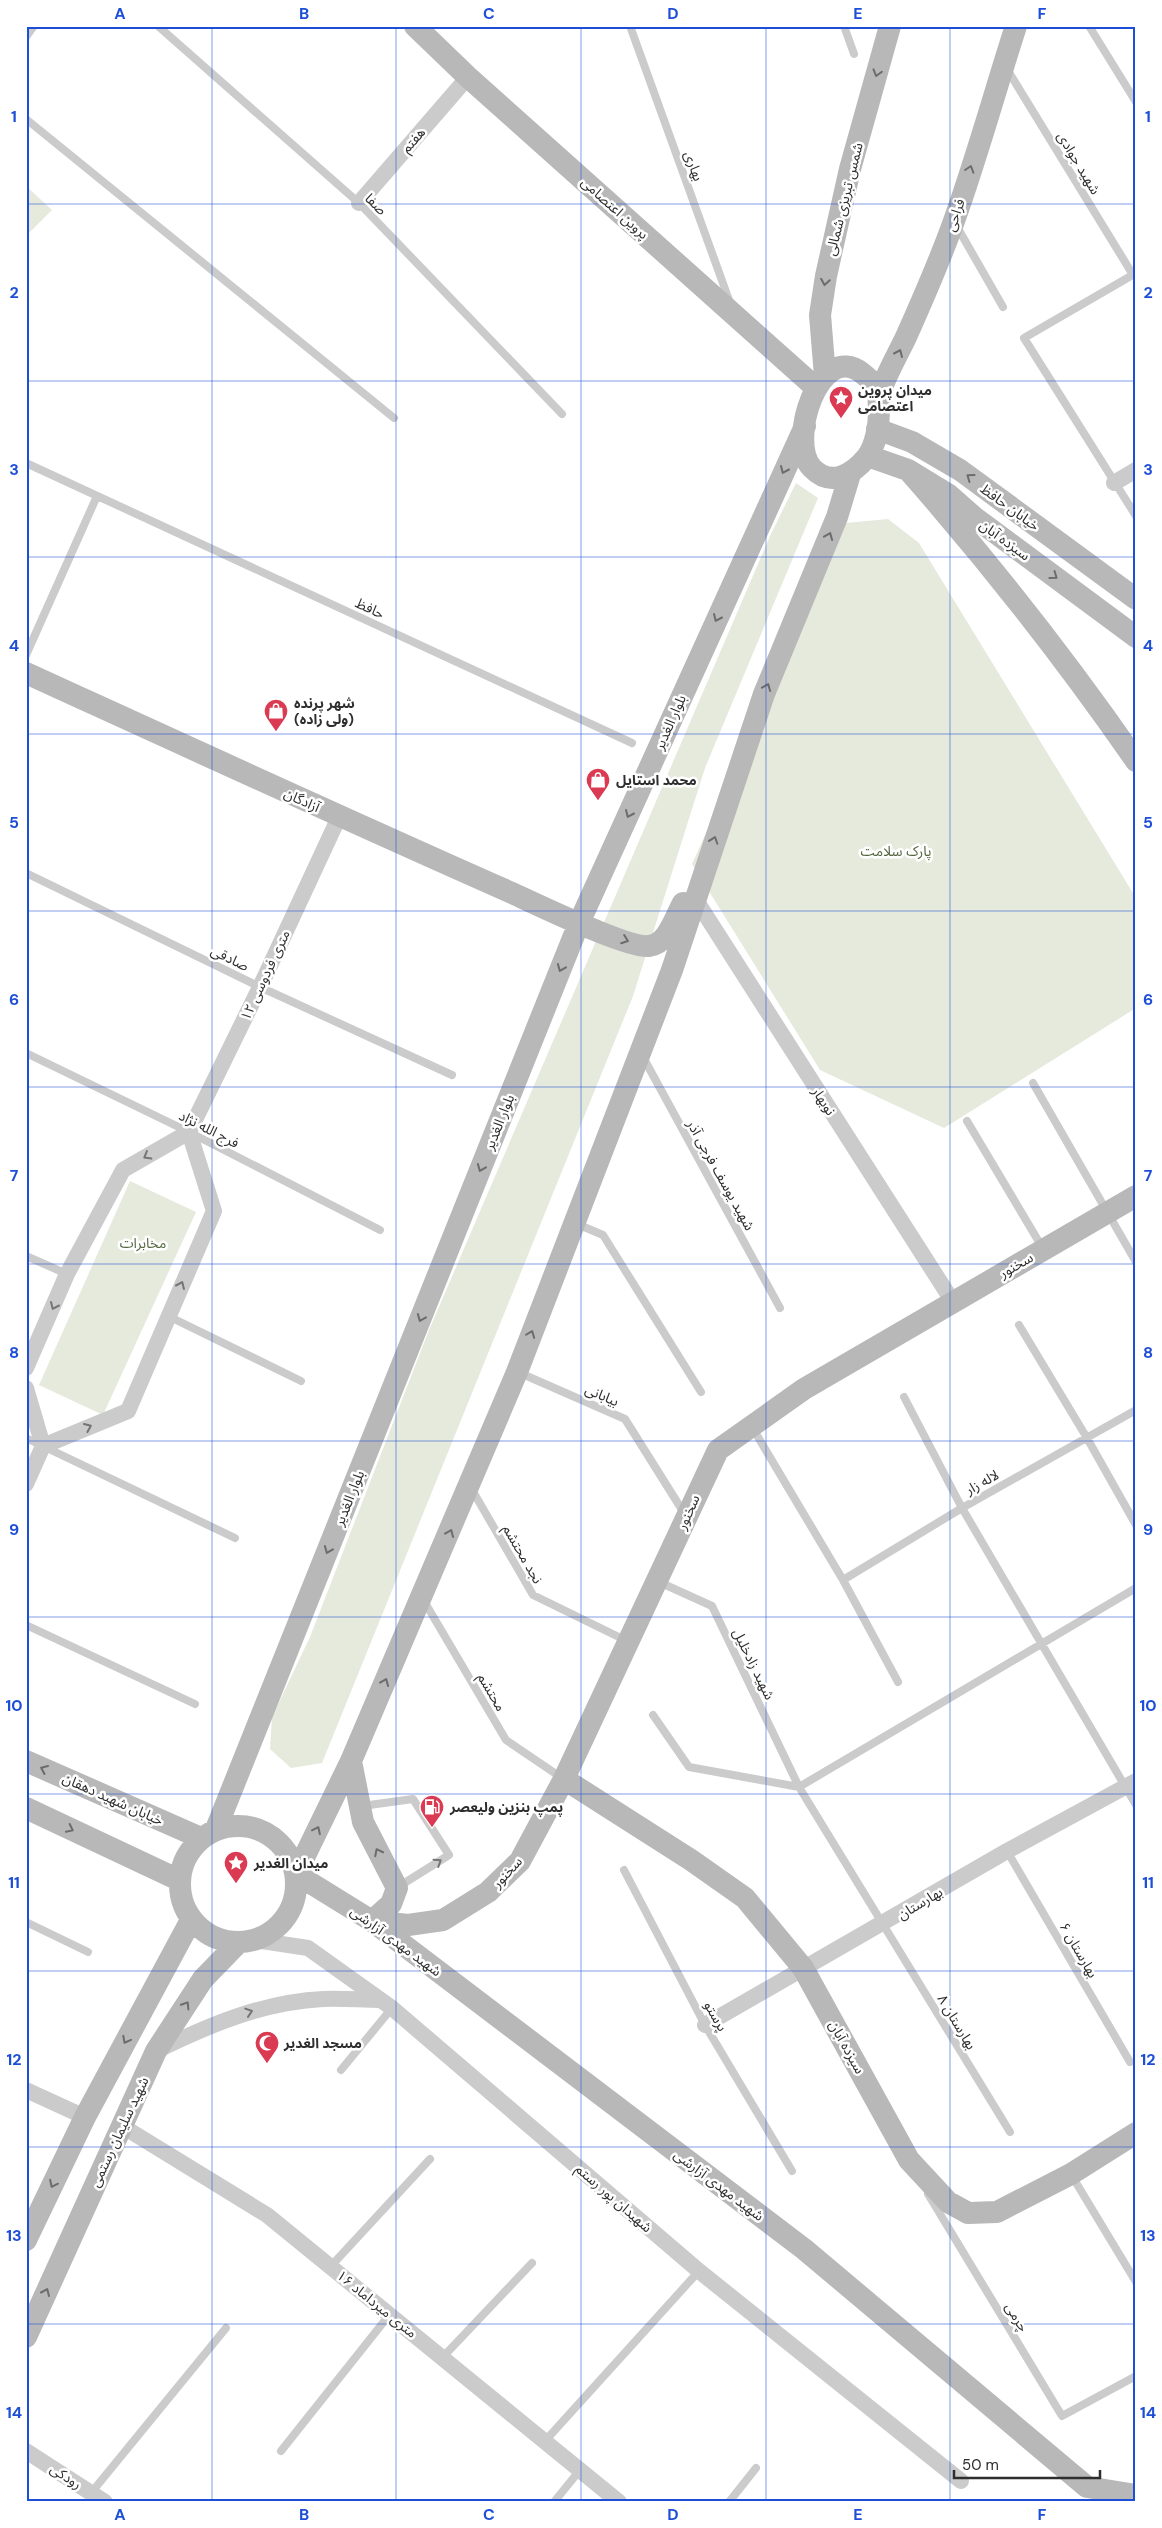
<svg xmlns="http://www.w3.org/2000/svg" width="1162" height="2528" font-family="'DM Sans','Noto Sans Arabic',sans-serif">
	<style>
		.green { fill: #e5eadc }
		.lines { fill: none; stroke-linecap: round; stroke-linejoin: round }
		.lane { stroke: #cbcbcb; stroke-width: 8 }
		.street { stroke: #cbcbcb; stroke-width: 16 }
		.secondary { stroke: #b8b8b8; stroke-width: 22 }
		.oneway { stroke: #6c6c6c }
		.oneway2 { stroke: #757575 }
		.grid { fill: none; stroke: #1d4ed8; stroke-width: 1; stroke-opacity: 0.55 }
		.labels { text-anchor: middle; stroke-width: 5; stroke-linejoin: round; paint-order: stroke }
		.street-label { font-size: 14px; fill: #2e2e2e; stroke: #fff }
		.poi-label { font-size: 14px; font-weight: bold; fill: #2e2e2e; stroke: #fff; text-anchor: start }
		.park-label { font-size: 14px; fill: #54663e; stroke: #fff }
		.neatline { fill: none; stroke: #1d4ed8; stroke-width: 2 }
		.grid-label { font-size: 16px; text-anchor: middle; font-weight: bold; fill: #1d4ed8 }
	</style>
	<rect width="100%" height="100%" fill="#fff"/>
	<path class="green" d="M26 186 52 210 26 236Z
		M796 483 818 498 705 768 633 996 322 1763 291 1768 270 1749 272 1717 310 1637 429 1330 770 536Z
		M888 519 919 543 1136 898V1008L944 1128 820 1070 692 864 846 523Z
		M130 1181 196 1212 103 1415 39 1385Z"/>
	<g class="lines">
		<path class="lane" d="M158 26 359 203 562 414
			M630 26 729 300
			M844 26 854 54
			M1089 26 1136 102
			M26 37 34 26
			M1007 69 1133 275
			M26 119 394 418
			M956 225 1003 307
			M1136 273 1024 338 1136 516
			M26 463 632 743
			M26 655 97 496
			M26 873 260 987 452 1075
			M26 1053 189 1132 380 1230
			M643 1057 780 1308
			M1033 1083 1136 1262
			M967 1121 1042 1247
			M577 1224 603 1235 701 1392
			M26 1256 67 1274
			M168 1316 301 1381
			M1019 1325 1087 1438 1136 1525
			M520 1373 625 1419 684 1513
			M904 1397 962 1508 1136 1805
			M752 1427 843 1580 898 1682
			M26 1438 235 1538
			M471 1488 533 1595 627 1641
			M843 1580 962 1508 1136 1410
			M659 1582 712 1606 799 1787 1010 2132
			M424 1601 506 1740 562 1778
			M26 1625 195 1704
			M653 1715 689 1767 799 1787 1136 1588
			M362 1806 413 1799 449 1855 398 1887
			M1007 1851 1130 2062
			M624 1870 705 2025 792 2171
			M26 1922 88 1952
			M341 2070 392 2008
			M1072 2176 1136 2282
			M928 2194 1062 2416 1136 2376
			M331 2266 430 2159
			M442 2358 532 2263
			M545 2441 699 2271
			M281 2451 390 2314
			M91 2493 226 2328
			M554 2502 580 2470
			M729 2502 756 2468"/>
		<path class="street" d="M359 203 468 77
			M1114 483 1136 470
			M696 900 953 1302
			M189 1132 260 987 339 817
			M26 1368 67 1274 123 1170 189 1132
			M26 1388 43 1446 26 1484
			M43 1446 128 1411 214 1211 189 1132
			M255 1940 308 1948 392 2008 699 2271 961 2481
			M705 2025 1007 1851 1136 1781
			M156 2051C209 2025 263 2002 323 1999 342 1998 361 2000 380 2000
			M26 2090 85 2117
			M122 2126 267 2215 619 2502
			M26 2451 105 2502"/>
		<path class="secondary" d="M415 26 468 77 815 387
			M825 376 820 315 826 276 850 169 890 26
			M878 397C876 385 872 381 862 373 819 340 787 442 812 468 831 488 853 474 867 457 876 445 879 425 879 411 879 406 878 400 879 396 885 376 897 356 906 337 923 299 940 260 954 221 977 157 995 91 1016 26
			M877 429 912 442 960 470 1136 599
			M868 456 908 470 949 495 974 517 1136 637
			M908 470C989 562 1066 660 1136 761
			M850 474 837 517 764 694 672 970 517 1372 351 1761 296 1874 372 1921 804 2249 1087 2487 1136 2495
			M26 673C188 747 349 821 512 893 536 904 629 949 649 946 668 944 675 917 683 903
			M26 1761 201 1838
			M351 1761 363 1822 397 1888 391 1904 372 1921
			M564 1779 691 1860 745 1898 803 1968 909 2160 948 2202 968 2213 997 2212 1071 2174 1136 2133
			M26 1808 179 1880
			M180 1884a58 58 0 1 1 116 0a58 58 0 1 1-116 0Z
			M216 1829 579 923 805 426
			M372 1921 408 1925 443 1920 488 1892 520 1861 564 1779 718 1450 804 1389 1136 1196
			M26 2240 85 2117 191 1920
			M26 2337 156 2051 203 1979 238 1943"/>
	</g>
	<defs><path id="oneway-chevron" d="M-2-3.5L2.5 0L-2 3.5" fill="none" stroke-width="1.6" stroke-linecap="round" stroke-linejoin="round" transform="scale(1.25)"/></defs>
	<g class="oneway">
		<use href="#oneway-chevron" transform="translate(877 73) rotate(106)"/>
		<use href="#oneway-chevron" transform="translate(970 169) rotate(-72)"/>
		<use href="#oneway-chevron" transform="translate(825 282) rotate(99)"/>
		<use href="#oneway-chevron" transform="translate(899 353) rotate(-66)"/>
		<use href="#oneway-chevron" transform="translate(784 470) rotate(114)"/>
		<use href="#oneway-chevron" transform="translate(970 477) rotate(-144)"/>
		<use href="#oneway-chevron" transform="translate(829 536) rotate(-68)"/>
		<use href="#oneway-chevron" transform="translate(1054 576) rotate(36)"/>
		<use href="#oneway-chevron" transform="translate(717 618) rotate(114)"/>
		<use href="#oneway-chevron" transform="translate(767 687) rotate(-68)"/>
		<use href="#oneway-chevron" transform="translate(629 814) rotate(114)"/>
		<use href="#oneway-chevron" transform="translate(714 840) rotate(-71)"/>
		<use href="#oneway-chevron" transform="translate(625 940) rotate(20)"/>
		<use href="#oneway-chevron" transform="translate(561 968) rotate(112)"/>
		<use href="#oneway-chevron" transform="translate(481 1168) rotate(112)"/>
		<use href="#oneway-chevron" transform="translate(421 1318) rotate(112)"/>
		<use href="#oneway-chevron" transform="translate(531 1334) rotate(-69)"/>
		<use href="#oneway-chevron" transform="translate(450 1533) rotate(-67)"/>
		<use href="#oneway-chevron" transform="translate(328 1550) rotate(112)"/>
		<use href="#oneway-chevron" transform="translate(385 1682) rotate(-67)"/>
		<use href="#oneway-chevron" transform="translate(44 1769) rotate(-156)"/>
		<use href="#oneway-chevron" transform="translate(70 1829) rotate(26)"/>
		<use href="#oneway-chevron" transform="translate(317 1830) rotate(-64)"/>
		<use href="#oneway-chevron" transform="translate(378 1852) rotate(-117)"/>
		<use href="#oneway-chevron" transform="translate(186 2005) rotate(-58)"/>
		<use href="#oneway-chevron" transform="translate(126 2040) rotate(118)"/>
		<use href="#oneway-chevron" transform="translate(53 2184) rotate(116)"/>
		<use href="#oneway-chevron" transform="translate(46 2292) rotate(-66)"/>
	</g>
	<g class="oneway2">
		<use href="#oneway-chevron" transform="translate(147 1156) rotate(150)"/>
		<use href="#oneway-chevron" transform="translate(181 1285) rotate(-66)"/>
		<use href="#oneway-chevron" transform="translate(54 1306) rotate(114)"/>
		<use href="#oneway-chevron" transform="translate(88 1427) rotate(-23)"/>
		<use href="#oneway-chevron" transform="translate(438 1862) rotate(-33)"/>
		<use href="#oneway-chevron" transform="translate(249 2012) rotate(-18)"/>
	</g>
	<path class="grid" d="M212 26V2502M396 26V2502M581 26V2502M766 26V2502M950 26V2502M26 204H1136M26 381H1136M26 557H1136M26 734H1136M26 911H1136M26 1087H1136M26 1264H1136M26 1441H1136M26 1617H1136M26 1794H1136M26 1971H1136M26 2147H1136M26 2324H1136"/>
	<defs>
		<symbol id="sight-pin" viewBox="-11 -11 22 30"><path d="M0 17L-7.5 6A9.5 9.5 0 1 1 7.5 6Z" fill="#da3a52" stroke="#fff"/><path d="M0-6L1.8-2.2L6-1.7L2.9 1.2L3.7 5.4L0 3.3L-3.7 5.4L-2.9 1.2L-6-1.7L-1.8-2.2Z" fill="#fff"/></symbol>
		<symbol id="shop-pin" viewBox="-11 -11 22 30"><path d="M0 17L-7.5 6A9.5 9.5 0 1 1 7.5 6Z" fill="#da3a52" stroke="#fff"/><path d="M-5-2.5h2.3a2.7 3.5 0 0 1 5.4 0H5L5.5 6h-11ZM-1.5-2.5h3a1.5 2.3 0 0 0-3 0Z" fill="#fff"/></symbol>
		<symbol id="fuel-pin" viewBox="-11 -11 22 30"><path d="M0 17L-7.5 6A9.5 9.5 0 1 1 7.5 6Z" fill="#da3a52" stroke="#fff"/><path d="M-5.5-6h7V0h2V4h1.3V-2.5L3-4.5l.8-.8L6-3V5H2.5V1h-1V6h-7ZM-4.2-4.7v3.2H.2V-4.7Z" fill="#fff"/></symbol>
		<symbol id="mosque-pin" viewBox="-11 -11 22 30"><path d="M0 17L-7.5 6A9.5 9.5 0 1 1 7.5 6Z" fill="#da3a52" stroke="#fff"/><path d="M3.5-4.9A6 6 0 1 0 3.5 4.9A5 5 0 1 1 3.5-4.9Z" fill="#fff"/></symbol>
	</defs>
	<g fill-rule="evenodd">
		<use href="#sight-pin" x="827" y="384" width="28" height="38"/>
		<use href="#shop-pin" x="262" y="697" width="28" height="38"/>
		<use href="#shop-pin" x="584" y="766" width="28" height="38"/>
		<use href="#fuel-pin" x="418" y="1793" width="28" height="38"/>
		<use href="#sight-pin" x="222" y="1849" width="28" height="38"/>
		<use href="#mosque-pin" x="253" y="2029" width="28" height="38"/>
	</g>
	<g class="labels">
		<g class="street-label">
			<text transform="translate(413 140) rotate(-49)" y="5">هفتم</text>
			<text transform="translate(1079 163) rotate(59)" y="5">شهید جوادی</text>
			<text transform="translate(694 166) rotate(70)" y="5">بهاری</text>
			<text transform="translate(844 199) rotate(-76)" y="5">شمس تبریزی شمالی</text>
			<text transform="translate(376 204) rotate(45)" y="5">صفا</text>
			<text transform="translate(615 208) rotate(42)" y="5">پروین اعتصامی</text>
			<text transform="translate(955 215) rotate(-71)" y="5">فراحی</text>
			<text transform="translate(1010 507) rotate(36)" y="5">خیابان حافظ</text>
			<text transform="translate(1005 540) rotate(36)" y="5">سیزده آبان</text>
			<text transform="translate(370 608) rotate(25)" y="5">حافظ</text>
			<text transform="translate(670 722) rotate(-66)" y="5">بلوار الغدیر</text>
			<text transform="translate(302 800) rotate(25)" y="5">آزادگان</text>
			<text transform="translate(230 958) rotate(26)" y="5">صادقی</text>
			<text transform="translate(265 975) rotate(-65)" y="5">۱۲ متری فردوسی</text>
			<text transform="translate(824 1101) rotate(57)" y="5">نوبهار</text>
			<text transform="translate(499 1122) rotate(-68)" y="5">بلوار الغدیر</text>
			<text transform="translate(209 1129) rotate(27)" y="5">فرج الله نژاد</text>
			<text transform="translate(721 1175) rotate(61)" y="5">شهید یوسف فرجی آذر</text>
			<text transform="translate(1016 1265) rotate(-30)" y="5">سخنور</text>
			<text transform="translate(602 1395) rotate(23)" y="5">بیابانی</text>
			<text transform="translate(982 1482) rotate(-29)" y="5">لاله زار</text>
			<text transform="translate(349 1498) rotate(-68)" y="5">بلوار الغدیر</text>
			<text transform="translate(688 1512) rotate(-66)" y="5">سخنور</text>
			<text transform="translate(523 1554) rotate(60)" y="5">نجد محتشم</text>
			<text transform="translate(754 1664) rotate(64)" y="5">شهید زادخلیل</text>
			<text transform="translate(492 1692) rotate(60)" y="5">محتشم</text>
			<text transform="translate(113 1799) rotate(24)" y="5">خیابان شهید دهقان</text>
			<text transform="translate(507 1872) rotate(-47)" y="5">سخنور</text>
			<text transform="translate(920 1903) rotate(-31)" y="5">بهارستان</text>
			<text transform="translate(396 1941) rotate(36)" y="5">شهید مهدی آزارشی</text>
			<text transform="translate(1079 1950) rotate(60)" y="5">بهارستان ۶</text>
			<text transform="translate(716 2016) rotate(61)" y="5">پرستو</text>
			<text transform="translate(957 2022) rotate(59)" y="5">بهارستان ۸</text>
			<text transform="translate(847 2047) rotate(61)" y="5">سیزده آبان</text>
			<text transform="translate(119 2132) rotate(-65)" y="5">شهید سلیمان رستمی</text>
			<text transform="translate(719 2185) rotate(37)" y="5">شهید مهدی آزارشی</text>
			<text transform="translate(614 2198) rotate(41)" y="5">شهیدان پور رستم</text>
			<text transform="translate(377 2304) rotate(39)" y="5">۱۶ متری میرداماد</text>
			<text transform="translate(1017 2317) rotate(59)" y="5">چرمی</text>
			<text transform="translate(66 2476) rotate(33)" y="5">رودکی</text>
		</g>
		<g class="poi-label">
			<text x="858" y="395">میدان پروین<tspan x="858" dy="16">اعتصامی</tspan></text>
			<text x="294" y="708">شهر پرنده<tspan x="294" dy="16">(ولی زاده)</tspan></text>
			<text x="616" y="785">محمد استایل</text>
			<text x="450" y="1812">پمپ بنزین ولیعصر</text>
			<text x="254" y="1868">میدان الغدیر</text>
			<text x="284" y="2048">مسجد الغدیر</text>
		</g>
		<g class="park-label">
			<text x="896" y="856">پارک سلامت</text>
			<text x="143" y="1248">مخابرات</text>
		</g>
	</g>
	<rect width="1162" height="2528" fill="none" stroke="#ffffff" stroke-width="55"/>
	<path d="M954 2470v8h146v-8" fill="none" stroke="#2e2e2e" stroke-width="2.5"/>
	<text x="962" y="2470" font-size="15" fill="#2e2e2e" stroke="#ffffff" stroke-width="4" paint-order="stroke">50 m</text>
	<rect x="28" y="28" width="1106" height="2472" class="neatline"/>
	<g class="grid-label">
		<text x="120" y="19">A</text>
		<text x="304" y="19">B</text>
		<text x="489" y="19">C</text>
		<text x="673" y="19">D</text>
		<text x="858" y="19">E</text>
		<text x="1042" y="19">F</text>
		<text x="14" y="122">1</text>
		<text x="1148" y="122">1</text>
		<text x="14" y="298">2</text>
		<text x="1148" y="298">2</text>
		<text x="14" y="475">3</text>
		<text x="1148" y="475">3</text>
		<text x="14" y="651">4</text>
		<text x="1148" y="651">4</text>
		<text x="14" y="828">5</text>
		<text x="1148" y="828">5</text>
		<text x="14" y="1005">6</text>
		<text x="1148" y="1005">6</text>
		<text x="14" y="1181">7</text>
		<text x="1148" y="1181">7</text>
		<text x="14" y="1358">8</text>
		<text x="1148" y="1358">8</text>
		<text x="14" y="1535">9</text>
		<text x="1148" y="1535">9</text>
		<text x="14" y="1711">10</text>
		<text x="1148" y="1711">10</text>
		<text x="14" y="1888">11</text>
		<text x="1148" y="1888">11</text>
		<text x="14" y="2065">12</text>
		<text x="1148" y="2065">12</text>
		<text x="14" y="2241">13</text>
		<text x="1148" y="2241">13</text>
		<text x="14" y="2418">14</text>
		<text x="1148" y="2418">14</text>
		<text x="120" y="2520">A</text>
		<text x="304" y="2520">B</text>
		<text x="489" y="2520">C</text>
		<text x="673" y="2520">D</text>
		<text x="858" y="2520">E</text>
		<text x="1042" y="2520">F</text>
	</g>
</svg>
